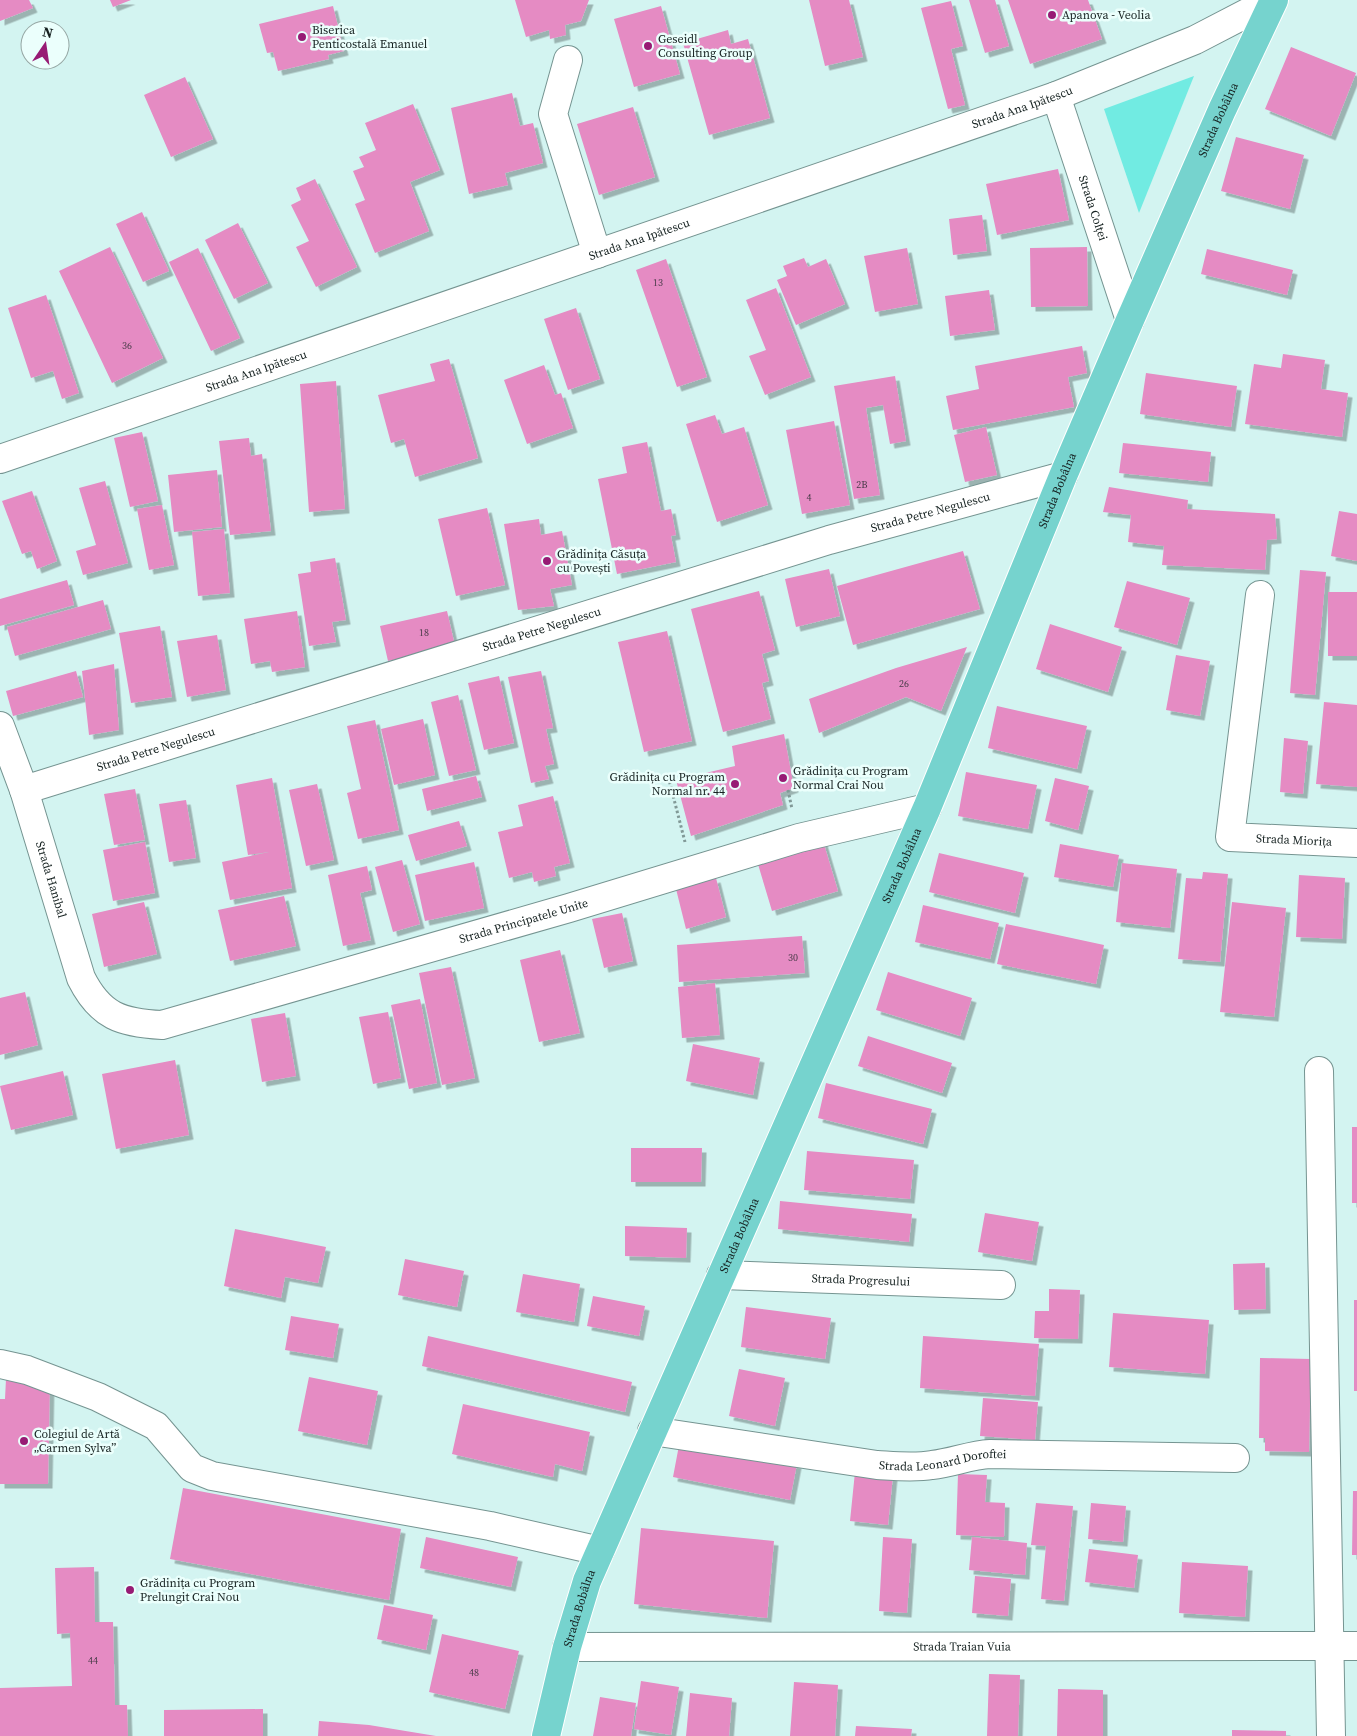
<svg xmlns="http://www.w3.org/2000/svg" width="1357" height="1736" font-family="'Source Serif 4',serif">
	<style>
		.green { fill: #71ebe2 }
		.building { fill: #e58bc3; filter: url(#shadow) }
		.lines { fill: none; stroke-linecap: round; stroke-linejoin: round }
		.minor-casing { stroke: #759491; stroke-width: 30 }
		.major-casing { stroke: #fff; stroke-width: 30 }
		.path { stroke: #819997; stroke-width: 3; stroke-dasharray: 2.5 2.5; stroke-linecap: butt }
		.minor { stroke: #fff; stroke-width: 28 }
		.major { stroke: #76d3ce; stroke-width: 28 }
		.poi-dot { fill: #971b74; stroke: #ebfffc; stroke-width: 2 }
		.labels { text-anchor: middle; stroke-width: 5; stroke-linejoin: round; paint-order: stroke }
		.number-label { font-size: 10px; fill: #4a3c4a }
		.poi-label { font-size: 12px; fill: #162221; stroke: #ebfffc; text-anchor: start }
		.street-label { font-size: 12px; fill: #162221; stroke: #ebfffc }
	</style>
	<defs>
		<filter id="shadow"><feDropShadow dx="4.5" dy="4.5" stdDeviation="0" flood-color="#0004"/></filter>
	</defs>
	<rect width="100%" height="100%" fill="#d3f4f1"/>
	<path class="green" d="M1194 76 1139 213 1104 109Z"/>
	<path class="building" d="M0 0H29L33 8 0 21Z
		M110 0H131L113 7Z
		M515 0H589L581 21 565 25 566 35 550 39 549 30 526 37Z
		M809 0H849L863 57 825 66Z
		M969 0H995L1009 46 985 53Z
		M1008 0H1088L1102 39 1030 64Z
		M951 1 963 46 951 49 965 105 948 109 921 8Z
		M333 6 344 51 328 55 329 59 278 71 273 52 267 53 259 24Z
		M661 6 680 74 634 87 614 19Z
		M728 30 731 44 748 39 770 118 709 135 683 43Z
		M1291 47 1356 73 1331 136 1265 109Z
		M185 77 213 139 171 157 144 95Z
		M512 93 520 126 533 123 543 163 505 173 508 185 469 194 451 108Z
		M413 104 440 170 410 182 429 231 375 253 355 204 365 200 353 171 364 167 359 157 376 150 365 123Z
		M633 107 655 177 599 195 577 124Z
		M1236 137 1304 155 1290 209 1221 191Z
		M1058 169 1069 220 997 235 986 184Z
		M315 179 357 267 316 287 296 247 309 241 291 205 301 200 296 188Z
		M142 212 169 271 143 282 116 224Z
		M982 215 987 251 953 255 949 219Z
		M238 223 268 283 234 299 205 240Z
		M110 247 163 358 112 383 59 271Z
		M1087 247 1088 306 1031 307 1030 248Z
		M198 248 240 338 211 351 169 262Z
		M907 248 918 304 875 312 864 256Z
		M1207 249 1293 270 1287 295 1201 274Z
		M804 258 808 267 826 259 845 304 796 325 777 280 787 276 783 266Z
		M666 259 707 377 677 387 636 270Z
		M776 288 811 377 765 395 749 356 766 350 746 300Z
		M989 290 995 330 950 336 945 296Z
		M46 295 79 393 62 399 53 371 31 378 8 308Z
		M576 308 600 379 568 390 544 319Z
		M1082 346 1087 373 1068 377 1074 407 953 430 946 396 979 389 975 366Z
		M1283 354 1325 360 1321 389 1348 393 1342 437 1245 424 1254 364 1281 368Z
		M449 359 478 458 415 477 404 439 391 443 378 395 435 381 430 364Z
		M544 365 555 395 561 393 573 428 527 444 504 380Z
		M1146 373 1237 386 1231 427 1140 414Z
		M895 376 906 441 890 444 883 405 866 408 880 495 854 499 834 386Z
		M336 381 345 509 309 512 300 384Z
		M715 415 722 434 744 427 768 505 717 522 686 424Z
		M834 421 850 505 802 514 786 430Z
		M986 427 997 475 965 482 954 435Z
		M142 432 158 501 130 507 114 438Z
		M249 438 251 456 262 454 271 531 230 535 219 441Z
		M647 442 661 511 671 509 676 535 671 536 676 562 617 574 598 479 627 473 622 447Z
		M1123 443 1211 452 1208 482 1119 473Z
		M217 470 222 527 174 532 168 475Z
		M105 481 128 563 83 575 76 551 96 545 79 488Z
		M1109 487 1188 500 1187 509 1275 514 1277 539 1267 540 1265 570 1162 565 1164 546 1128 542 1131 515 1103 512Z
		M32 491 57 561 37 569 31 551 22 554 2 501Z
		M162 505 174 565 149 570 137 509Z
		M487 508 505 585 456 596 438 519Z
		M1339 511 1357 514V561L1331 556Z
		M539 519 541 535 562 531 572 585 550 589 554 606 518 610 504 524Z
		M224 529 230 593 198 596 192 532Z
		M963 551 980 609 853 645 837 586Z
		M335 558 346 620 332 622 336 642 309 646 298 574 311 572 310 562Z
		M829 569 840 616 796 627 785 579Z
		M1300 570 1326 572 1315 695 1290 693Z
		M67 580 74 605 0 626V599Z
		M1127 581 1190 598 1177 645 1114 627Z
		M759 591 775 650 762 654 769 681 762 683 771 719 723 732 691 609Z
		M1328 592H1357V656H1328Z
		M103 600 111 629 15 656 7 627Z
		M297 611 305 667 272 672 270 661 251 664 244 619Z
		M447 611 455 646 388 661 380 626Z
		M1050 624 1122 647 1108 692 1036 669Z
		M160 626 172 697 131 703 119 633Z
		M667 631 692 741 644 752 618 642Z
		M217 635 226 690 187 697 177 641Z
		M967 647 941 711 906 697 819 733 809 699 896 668Z
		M1176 655 1210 661 1200 716 1166 710Z
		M114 664 119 730 89 735 82 671Z
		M76 671 83 697 13 716 6 691Z
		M541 671 553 728 546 729 554 764 545 766 549 779 531 783 508 677Z
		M499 676 514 743 484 750 468 683Z
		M458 695 476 770 449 776 431 702Z
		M1324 702 1357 705V787L1316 784Z
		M997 706 1087 726 1077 769 988 748Z
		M423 719 435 775 394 785 381 729Z
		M375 720 399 830 358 839 347 793 361 789 347 726Z
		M784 734 794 788 780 793 783 805 691 836 676 780 735 766 732 746Z
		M1284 738 1308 741 1303 794 1280 792Z
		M966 772 1037 785 1028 829 958 816Z
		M476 776 482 797 427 811 422 789Z
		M272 778 292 888 230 900 222 862 269 852 248 855 236 785Z
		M1055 778 1089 786 1078 830 1045 821Z
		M317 784 334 860 306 866 289 790Z
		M135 789 145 840 114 845 104 794Z
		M553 796 570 863 554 867 556 876 534 882 532 872 509 878 498 832 523 826 518 805Z
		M186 800 196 858 169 862 159 804Z
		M459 821 467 846 416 861 408 835Z
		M823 841 838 891 772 911 757 861Z
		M145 842 155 893 113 901 103 850Z
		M1060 844 1119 855 1113 887 1054 877Z
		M939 853 1024 873 1015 913 929 892Z
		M402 860 420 924 393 932 375 867Z
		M474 862 484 908 425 921 415 875Z
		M1122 863 1177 869 1170 928 1116 922Z
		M367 866 372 890 360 893 371 940 343 946 328 875Z
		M1203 872 1228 874 1220 962 1178 959 1186 878 1202 879Z
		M1299 875 1345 878 1342 939 1296 937Z
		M716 878 726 917 686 929 676 889Z
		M284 896 296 946 230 961 218 910Z
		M144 902 157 954 104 967 92 914Z
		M1232 902 1286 908 1274 1017 1220 1012Z
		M923 905 999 923 990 959 915 942Z
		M622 913 633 961 604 968 592 919Z
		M1006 924 1104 945 1096 984 997 964Z
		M802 936 805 973 679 982 677 945Z
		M560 950 580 1033 539 1042 520 960Z
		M451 967 475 1078 442 1085 419 973Z
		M888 972 972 998 960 1036 876 1010Z
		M715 983 720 1035 682 1038 678 987Z
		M25 992 38 1045 0 1055V998Z
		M420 999 437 1083 409 1089 391 1005Z
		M388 1012 401 1078 373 1084 359 1017Z
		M285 1013 296 1076 262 1082 251 1019Z
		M868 1036 952 1063 942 1093 858 1066Z
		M693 1044 760 1058 753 1095 686 1081Z
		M175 1060 189 1135 116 1149 102 1074Z
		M63 1071 73 1115 11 1130 0 1086Z
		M826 1083 932 1109 923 1144 818 1118Z
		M1352 1127H1357V1203H1352Z
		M631 1148H702L701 1182H631Z
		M807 1151 914 1160 910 1199 804 1190Z
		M780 1201 912 1214 909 1242 778 1229Z
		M985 1213 1039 1222 1032 1261 978 1252Z
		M625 1226 687 1228 686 1258 625 1256Z
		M235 1229 326 1247 318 1283 285 1277 281 1298 224 1286Z
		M405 1259 464 1271 457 1307 398 1295Z
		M1265 1263 1266 1309 1234 1310 1233 1264Z
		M523 1274 580 1284 574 1322 516 1312Z
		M1049 1289 1080 1290 1078 1339 1034 1338 1035 1311H1049Z
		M593 1296 645 1306 639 1336 587 1326Z
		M1354 1300H1357V1391H1354Z
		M746 1307 831 1318 825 1359 741 1347Z
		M1113 1313 1209 1320 1205 1374 1109 1367Z
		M291 1316 339 1324 333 1358 285 1350Z
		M428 1336 632 1382 625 1412 422 1366Z
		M923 1336 1039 1344 1035 1396 920 1388Z
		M1260 1358 1311 1359 1309 1452 1265 1451V1438H1259Z
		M739 1369 785 1378 775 1426 729 1416Z
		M309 1377 378 1391 367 1445 298 1431Z
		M6 1379H50L48 1484H0V1399H5Z
		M983 1398 1038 1402 1035 1440 980 1436Z
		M463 1404 590 1432 582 1471 555 1464 553 1477 452 1454Z
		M680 1440 797 1464 790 1500 673 1477Z
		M855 1472 893 1475 888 1525 850 1521Z
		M958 1474 987 1475 985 1502 1005 1503 1004 1537 956 1535Z
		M183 1488 401 1529 389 1600 170 1559Z
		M1353 1491H1357V1555H1352Z
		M1036 1503 1073 1506 1064 1601 1041 1599 1046 1546 1031 1545Z
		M1091 1503 1126 1506 1123 1542 1088 1539Z
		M641 1528 774 1541 767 1618 634 1604Z
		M426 1537 518 1557 511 1587 420 1568Z
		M883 1537 912 1539 907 1613 879 1611Z
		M972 1537 1027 1543 1025 1575 969 1570Z
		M1089 1549 1138 1555 1134 1588 1085 1582Z
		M1182 1562 1248 1566 1245 1617 1179 1613Z
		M94 1567 95 1622H113L115 1705H127L128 1736H0V1688L72 1686 70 1633 57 1634 55 1568Z
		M975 1576 1011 1579 1008 1616 972 1613Z
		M384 1605 433 1615 426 1650 377 1639Z
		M442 1634 519 1651 505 1709 429 1692Z
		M989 1674 1020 1675 1018 1736H987Z
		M641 1681 679 1687 671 1735 634 1729Z
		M794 1682 838 1685 835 1736H790Z
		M1058 1689 1103 1690V1736H1057Z
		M690 1693 732 1698 729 1736H686Z
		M600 1697 636 1703 631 1736H593Z
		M263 1709V1736H164V1710Z
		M319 1721 369 1725 436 1736H318Z
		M856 1726 912 1729 911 1736H855Z
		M1232 1730 1286 1731V1736H1232Z"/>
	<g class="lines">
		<defs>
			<g id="minor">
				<path d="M568 60 553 114 597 254"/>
				<path id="s1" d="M1056 96 1130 320"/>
				<path id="s2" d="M0 459 1056 96 1195 40 1272 0"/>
				<path id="s3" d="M1260 595 1230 837 1357 843"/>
				<path id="s4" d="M0 726 24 790 81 978C100 1016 121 1023 162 1025L569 908 799 838 927 808"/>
				<path id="s5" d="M24 790 829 540 1063 476"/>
				<path d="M1319 1071 1331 1736"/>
				<path id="s6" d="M721 1275 1001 1285"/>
				<path d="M0 1364 27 1370 98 1397 156 1426 192 1468 212 1476 490 1526 600 1551"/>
				<path id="s7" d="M652 1431 877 1465C895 1466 914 1468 932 1465 952 1463 970 1455 990 1454L1235 1458"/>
				<path id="s8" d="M567 1647 1357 1646"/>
			</g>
			<g id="major">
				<path id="s9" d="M546 1736 567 1647 587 1581 927 808 1063 476 1130 320 1222 110 1274 0"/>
			</g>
		</defs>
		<use href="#minor" class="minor-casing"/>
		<use href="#major" class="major-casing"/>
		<path class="path" d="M682 778 668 776 685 842
			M788 790 792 809"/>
		<use href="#minor" class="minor"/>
		<use href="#major" class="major"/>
	</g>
	<g class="poi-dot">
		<circle cx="1052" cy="15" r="5"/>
		<circle cx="302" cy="37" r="5"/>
		<circle cx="648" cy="46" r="5"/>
		<circle cx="547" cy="561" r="5"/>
		<circle cx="783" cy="778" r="5"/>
		<circle cx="735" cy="784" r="5"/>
		<circle cx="24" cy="1441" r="5"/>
		<circle cx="130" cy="1590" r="5"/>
	</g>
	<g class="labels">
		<g class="number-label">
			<text x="658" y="286">13</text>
			<text x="127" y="349">36</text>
			<text x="862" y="488">2B</text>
			<text x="809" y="501">4</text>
			<text x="424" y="636">18</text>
			<text x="904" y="687">26</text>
			<text x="793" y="961">30</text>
			<text x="93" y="1664">44</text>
			<text x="474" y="1676">48</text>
		</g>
		<g class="poi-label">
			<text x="1062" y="19">Apanova - Veolia</text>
			<text x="312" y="34">Biserica<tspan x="312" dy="14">Penticostală Emanuel</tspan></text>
			<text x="658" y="43">Geseidl<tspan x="658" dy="14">Consulting Group</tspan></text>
			<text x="557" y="558">Grădinița Căsuța<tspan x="557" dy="14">cu Povești</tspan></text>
			<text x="793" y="775">Grădinița cu Program<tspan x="793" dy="14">Normal Crai Nou</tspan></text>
			<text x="725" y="781" text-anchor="end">Grădinița cu Program<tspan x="725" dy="14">Normal nr. 44</tspan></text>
			<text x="34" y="1438">Colegiul de Artă<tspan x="34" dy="14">„Carmen Sylva”</tspan></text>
			<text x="140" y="1587">Grădinița cu Program<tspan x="140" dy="14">Prelungit Crai Nou</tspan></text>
		</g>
		<g class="street-label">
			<text dy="4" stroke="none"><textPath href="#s2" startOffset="1081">Strada Ana Ipătescu</textPath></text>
			<text dy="4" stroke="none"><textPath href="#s9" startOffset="1752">Strada Bobâlna</textPath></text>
			<text dy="4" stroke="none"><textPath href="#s1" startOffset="118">Strada Colței</textPath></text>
			<text dy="4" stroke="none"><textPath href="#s2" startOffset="676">Strada Ana Ipătescu</textPath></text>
			<text dy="4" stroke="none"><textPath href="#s2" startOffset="271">Strada Ana Ipătescu</textPath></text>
			<text dy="4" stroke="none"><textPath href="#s9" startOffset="1348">Strada Bobâlna</textPath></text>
			<text dy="4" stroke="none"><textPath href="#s5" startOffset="948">Strada Petre Negulescu</textPath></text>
			<text dy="4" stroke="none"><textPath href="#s5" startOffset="542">Strada Petre Negulescu</textPath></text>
			<text dy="4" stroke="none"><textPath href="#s5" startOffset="138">Strada Petre Negulescu</textPath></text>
			<text dy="4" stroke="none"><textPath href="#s3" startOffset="308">Strada Miorița</textPath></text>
			<text dy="4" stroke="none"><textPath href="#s9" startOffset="942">Strada Bobâlna</textPath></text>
			<text dy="4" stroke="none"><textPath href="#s4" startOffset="162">Strada Hanibal</textPath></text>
			<text dy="4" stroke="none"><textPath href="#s4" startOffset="741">Strada Principatele Unite</textPath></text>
			<text dy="4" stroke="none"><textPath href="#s9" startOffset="538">Strada Bobâlna</textPath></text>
			<text dy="4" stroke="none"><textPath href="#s6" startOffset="140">Strada Progresului</textPath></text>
			<text dy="4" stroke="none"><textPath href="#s7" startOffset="294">Strada Leonard Doroftei</textPath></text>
			<text dy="4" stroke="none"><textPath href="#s9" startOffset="132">Strada Bobâlna</textPath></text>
			<text dy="4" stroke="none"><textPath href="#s8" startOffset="395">Strada Traian Vuia</textPath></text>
		</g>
	</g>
	<g transform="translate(45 45) rotate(13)"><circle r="24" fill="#ebfffc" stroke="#96a7a4"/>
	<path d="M0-4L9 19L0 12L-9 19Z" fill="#971b74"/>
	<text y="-8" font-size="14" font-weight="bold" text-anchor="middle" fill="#162221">N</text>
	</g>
</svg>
